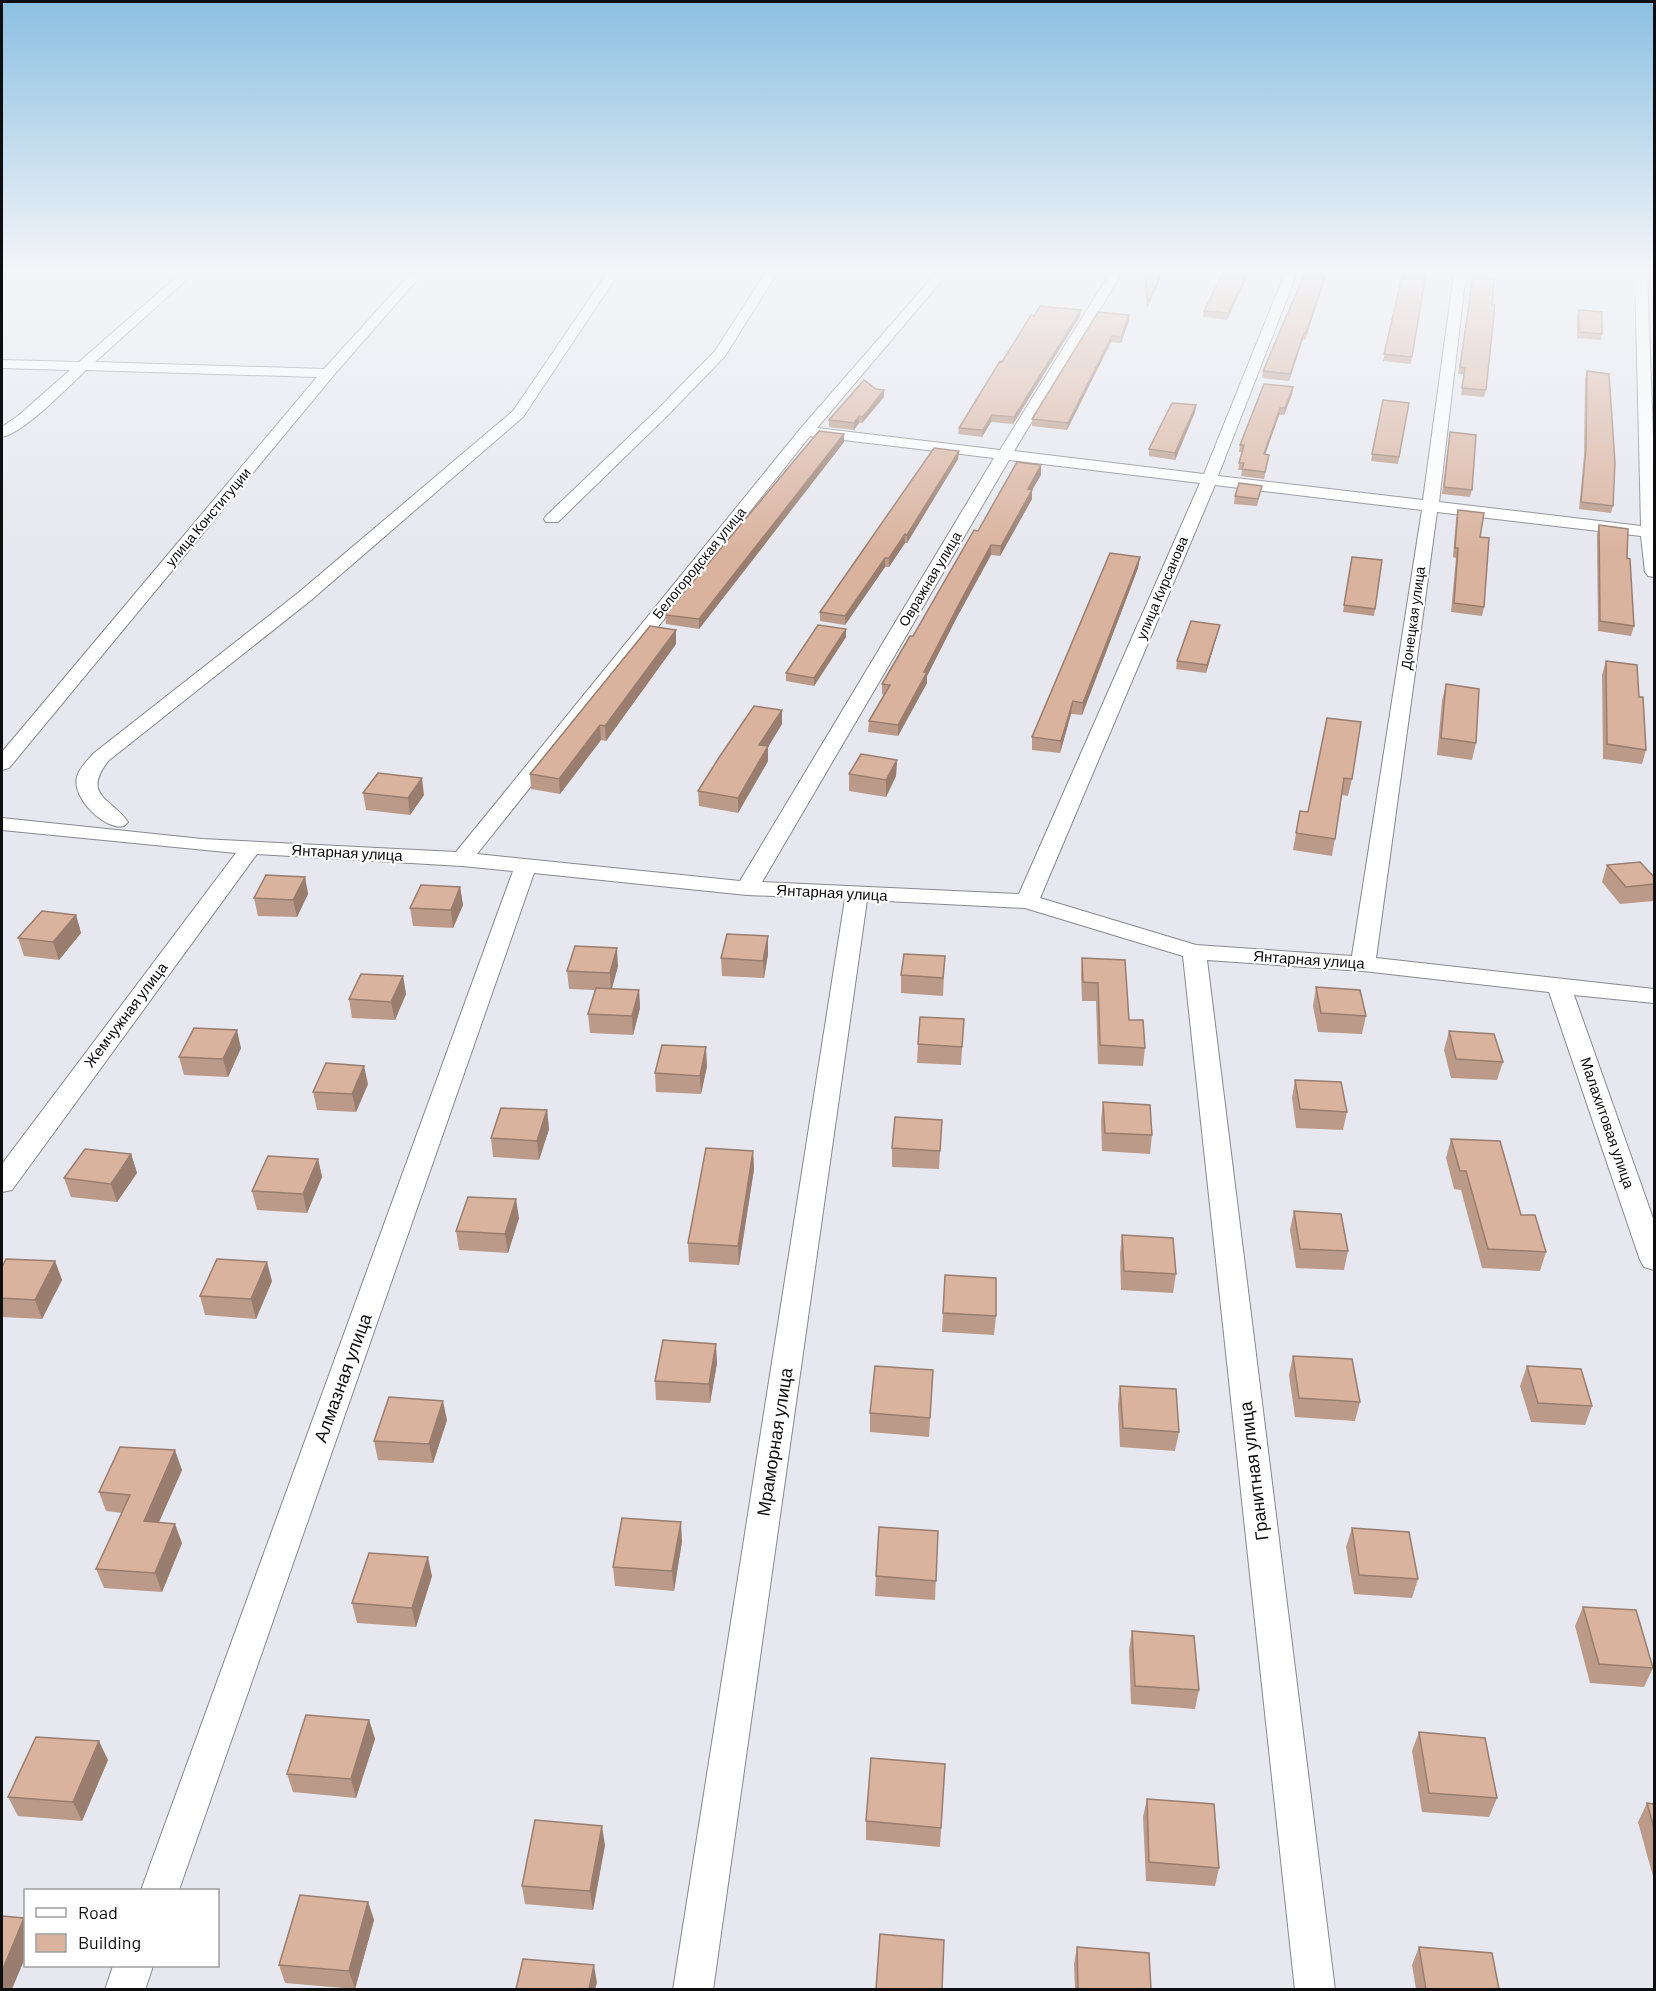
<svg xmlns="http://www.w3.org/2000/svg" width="1656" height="1991" font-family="Barlow,sans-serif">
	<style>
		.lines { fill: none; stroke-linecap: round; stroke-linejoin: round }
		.minor-casing { stroke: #88888f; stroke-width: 2 }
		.minor { fill: #fff; fill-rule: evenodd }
		.wall { fill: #bb9a89 }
		.shaded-wall { fill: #997d6f }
		.building { fill: #dab39f; stroke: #997d6f; stroke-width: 1.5 }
		.labels { text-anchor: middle; stroke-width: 4.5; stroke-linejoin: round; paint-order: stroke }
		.far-street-label { font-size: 14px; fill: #0e0e11; stroke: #fff }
		.street-label { font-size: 15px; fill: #0e0e11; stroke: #fff }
		.near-street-label { font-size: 18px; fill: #0e0e11; stroke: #fff }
	</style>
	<rect width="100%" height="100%" fill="#e7e8ef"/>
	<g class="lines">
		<defs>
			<path id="minor" d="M181 273H194L95 362 324 369 411 273H423L333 376 9 768 2 770V752L317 377 86 370C68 387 24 433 2 437V427L19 415 70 370 2 368V360L79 362Z
				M607 273H619L523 417 310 601 108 761C82 796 110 797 128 822L124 826C105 831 71 797 77 777 79 768 88 760 94 753L298 593 513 411Z
				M765 273H777L725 356 666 417 558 522H546L544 519 546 516 656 411 715 351Z
				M936 273H948L817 428 1000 450 1110 273H1122L1014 451 1204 474 1285 273H1297L1218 476 1423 500 1454 273H1466L1439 502 1641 526 1635 273H1647L1654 462V577L1648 576 1645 572 1641 536 1437 512 1376 958 1654 989V1003L1574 995 1654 1221V1270L1644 1267 1640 1260 1549 992 1363 971 1207 960 1335 1990H1295L1183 956 1025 908 867 900 713 1990H673L845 899 747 895 534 873 179 1890H141L513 871 462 866 257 854 12 1190 2 1192V1164L236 853 2 830V818L202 839 456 852 801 428ZM810 436 994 458 740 881 477 854ZM1009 460 1200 483 1019 894 762 882ZM1215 485 1422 510 1352 956 1196 945 1040 898Z
				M113 1966H153L145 1990H105Z"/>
		</defs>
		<use href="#minor" class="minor-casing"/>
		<use href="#minor" class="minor"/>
	</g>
	<path class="wall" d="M1143 273H1163L1147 309Z
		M1249 273 1227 320 1203 317 1204 311Z
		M1305 273H1327L1305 340 1303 339 1289 381 1262 378 1263 371Z
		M1403 273 1412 357 1411 364 1383 361Z
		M1472 282 1486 390 1484 397 1461 395 1464 374H1458Z
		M1579 310 1602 334 1601 340 1577 338V316Z
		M1098 312 1129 321 1121 343 1111 342 1067 430 1032 426V419Z
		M1080 316 1013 424 991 422 982 437 958 434 959 428 1002 362Z
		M1587 371 1613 506 1611 513 1579 509 1584 455 1585 378Z
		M1293 387 1292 394 1284 415H1279L1265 454 1269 455 1264 479 1241 476 1242 470H1238L1242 452H1239L1240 445Z
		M884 397 862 423H859L854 430 829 427V420Z
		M1383 400 1409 403 1398 464 1371 461Z
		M1196 405 1195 412 1175 460 1149 456V449Z
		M1450 432 1472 490 1470 497 1442 494Z
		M844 434V442L699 629 666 624 665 615Z
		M959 451 958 459 907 543H905L889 567H885L845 625 820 621V612Z
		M1041 475 1032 490V499L1000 556 991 555 957 617 927 676V683L898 736 868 732 869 721 884 695 882 694V684L913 636 978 531Z
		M1262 486 1257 506 1234 504 1235 496Z
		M1458 510 1480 537 1484 607 1482 616 1451 612 1456 558 1453 557 1456 519Z
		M1599 525 1627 558 1634 626 1631 636 1598 631 1597 534Z
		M1140 557 1138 568 1082 715 1071 714 1060 753 1032 750V737Z
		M1352 557 1375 609 1374 616 1343 612Z
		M846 629V637L814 686 786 681V673Z
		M676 630V644L606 741 601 740 560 794 531 789 530 774Z
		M1218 632 1206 673 1176 669 1177 661Z
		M1606 661 1639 697 1646 750 1642 764 1603 759 1602 675Z
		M1446 684 1476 743 1472 760 1437 755 1442 701Z
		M1327 718 1352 779 1348 796 1342 795 1332 856 1293 850 1300 811 1308 812Z
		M782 724 768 747V761L738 813 699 806 698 791Z
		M897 760 896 776 886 797 849 791V774Z
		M363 793 424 795 410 815 366 810Z
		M1607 865 1654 877V901L1620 904 1602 882Z
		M305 877 308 894 297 917 258 916 254 898Z
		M460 887 463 905 453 928 413 926 410 908Z
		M76 915 81 933 59 960 24 956 18 938Z
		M768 936V954L764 978 722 976 721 958Z
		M945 956 943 996 901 993V975Z
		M1082 958 1129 1020 1145 1048 1143 1066 1098 1064 1096 1001H1082L1081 975Z
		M618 966 612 989 639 990 640 1008 633 1035 590 1033 588 1014 595 990 569 989 567 971Z
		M403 976 406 994 395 1020 352 1018 349 999Z
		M1316 987 1366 1016 1362 1034 1318 1032 1313 1006Z
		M964 1019 961 1065 917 1063 918 1044Z
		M1449 1031 1503 1062 1497 1080 1451 1078 1444 1050Z
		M241 1048 228 1077 184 1075 179 1057Z
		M707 1066 701 1094 656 1092 655 1073Z
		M1295 1080 1347 1112 1343 1130 1296 1128 1292 1098Z
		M368 1084 356 1112 317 1110 313 1092Z
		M1103 1102 1152 1135 1150 1154 1102 1151 1101 1121Z
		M547 1110 549 1129 539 1160 493 1157 491 1138Z
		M942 1120 939 1169 892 1167V1148Z
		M1451 1139 1546 1252 1540 1271 1482 1268 1461 1190 1454 1189 1446 1158Z
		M753 1151 754 1169 739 1265 689 1262 688 1243Z
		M131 1154 137 1173 117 1202 71 1197 64 1178Z
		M318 1159 322 1177 307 1213 257 1210 252 1191Z
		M1294 1211 1348 1251 1344 1270 1296 1268 1290 1230Z
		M519 1218 508 1253 459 1250 456 1231Z
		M1122 1235 1176 1274 1173 1293 1121 1290 1120 1254Z
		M55 1261 62 1280 42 1319 2 1317V1267Z
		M945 1275 996 1316 994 1335 942 1332Z
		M272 1281 256 1319 205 1315 200 1296Z
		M1293 1356 1360 1402 1355 1421 1295 1417 1289 1375Z
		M717 1363 710 1403 656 1400 655 1381Z
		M1527 1366 1592 1406 1585 1425 1531 1422 1520 1386Z
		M933 1370 929 1437 870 1432V1413Z
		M1120 1386 1179 1432 1175 1451 1120 1447 1118 1405Z
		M447 1420 433 1463 378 1460 374 1441Z
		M182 1470 159 1522 182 1543 162 1592 104 1588 96 1569 122 1513 106 1511 99 1492Z
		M1352 1528 1418 1579 1412 1598 1354 1594 1346 1547Z
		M938 1531 935 1600 875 1596 876 1576Z
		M682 1541 674 1591 615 1586 613 1567Z
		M432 1576 416 1627 357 1623 352 1603Z
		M1583 1607 1653 1668 1644 1687 1590 1683 1575 1626Z
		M1132 1631 1199 1690 1195 1709 1131 1704 1129 1650Z
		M369 1720 375 1739 356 1798 293 1792 287 1774Z
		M1419 1732 1497 1798 1489 1817 1422 1812 1412 1751Z
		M108 1760 82 1821 18 1816 8 1797Z
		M945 1764 940 1847 866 1840V1821Z
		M1147 1799 1219 1868 1215 1886 1146 1881 1143 1817Z
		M1647 1803 1654 1804V1880L1638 1822Z
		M605 1845 593 1910 525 1904 522 1886Z
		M368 1902 374 1920 355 1989 285 1983 279 1965Z
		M1077 1947 1151 1989H1075L1074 1964Z
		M1419 1947 1499 1989H1416L1412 1965Z"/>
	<path class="shaded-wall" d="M1161 273H1163L1147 309 1148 303Z
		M1247 273H1249L1227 320 1228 313Z
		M1326 273H1327L1305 340 1306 333Z
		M1081 310 1080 316 1013 424 1014 417Z
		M1129 315V321L1121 343V337Z
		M1304 333 1303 339 1289 381 1290 374Z
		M1112 336 1111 342 1067 430 1068 423Z
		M1293 387 1292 394 1284 415 1285 408Z
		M884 390V397L862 423 863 417Z
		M1196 405 1195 412 1175 460V453Z
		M1280 408 1279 415 1263 461 1264 454Z
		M992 415 991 422 982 437 983 430Z
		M859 416V423L854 430V423Z
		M844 434V442L699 629V619Z
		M959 451 958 459 907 543V535Z
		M1041 465V475L1032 490V499L1000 556 1001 546 1028 489Z
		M905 534V543L889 567V558Z
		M991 545V555L957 617 927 676V683L898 736V725L924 672 958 606Z
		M1140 557 1138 568 1082 715 1083 703Z
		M885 558V567L845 625V616Z
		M1220 625 1218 632 1206 673 1207 665Z
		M846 629V637L814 686V678Z
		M676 630V644L606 741 605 726Z
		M1073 701 1071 714 1060 753 1061 741Z
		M782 710V724L768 747V761L738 813V798L759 745Z
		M600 725 601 740 560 794 559 779Z
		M897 760 896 776 886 797V780Z
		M422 778 424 795 410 815 408 798Z
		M305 877 308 894 297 917 293 900Z
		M460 887 463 905 453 928 451 910Z
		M76 915 81 933 59 960 53 942Z
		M768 936V954L764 978 763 961Z
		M617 948 618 966 611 991 610 973Z
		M403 976 406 994 395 1020 391 1002Z
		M639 990 640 1008 633 1035 632 1016Z
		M237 1030 241 1048 228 1077 223 1059Z
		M706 1047 707 1066 701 1094 700 1076Z
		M364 1066 368 1084 356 1112 352 1094Z
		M547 1110 549 1129 539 1160 537 1141Z
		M753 1151 754 1169 739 1265 738 1246Z
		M131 1154 137 1173 117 1202 111 1184Z
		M318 1159 322 1177 307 1213 303 1194Z
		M516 1199 519 1218 508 1253 505 1234Z
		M55 1261 62 1280 42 1319 35 1300Z
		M267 1262 272 1281 256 1319 251 1299Z
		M716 1344 717 1363 710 1403 709 1384Z
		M443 1401 447 1420 433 1463 429 1444Z
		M175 1450 182 1470 151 1540 144 1521Z
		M681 1522 682 1541 674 1591 672 1571Z
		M175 1524 182 1543 162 1592 155 1573Z
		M428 1557 432 1576 416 1627 412 1608Z
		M369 1720 375 1739 356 1798 351 1779Z
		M99 1741 108 1760 82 1821 73 1802Z
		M602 1826 605 1845 593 1910 590 1891Z
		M368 1902 374 1920 355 1989 349 1971Z
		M24 1918 26 1922V1956L12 1989H2V1971Z
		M594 1965 597 1983 595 1989H589Z"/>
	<path class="building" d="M1145 273H1161L1148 303Z
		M1223 273H1247L1228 313 1204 311Z
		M1305 273H1326L1306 333H1304L1290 374 1263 371Z
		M1403 273H1426L1412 357 1384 354Z
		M1473 276 1494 278 1492 305H1495L1486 390 1462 388 1465 368 1460 367Z
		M1040 306 1081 310 1014 417 992 415 983 430 959 428 1000 361 1002 362 1031 315 1034 316Z
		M1579 310 1602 312V334L1579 332Z
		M1098 312 1129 315 1121 337 1112 336 1068 423 1032 419Z
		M1587 371 1609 374 1615 463 1613 506 1581 502 1586 448Z
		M864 380 876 389 884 390 863 417 859 416 854 423 829 420Z
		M1264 384 1293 387 1285 408H1280L1264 454 1269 455 1265 472 1242 469 1244 463H1239L1244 445H1240Z
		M1383 400 1409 403 1399 457 1372 454Z
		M1172 403 1196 405 1175 453 1149 449Z
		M819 431 844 434 699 619 665 615Z
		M1450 432 1476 435 1472 490 1444 487Z
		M934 448 959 451 907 535 905 534 889 558H885L845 616 820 612Z
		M1017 462 1041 465 1028 489 1032 490 1001 546 991 545 958 606 924 672H927L898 725 869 721 890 685 882 684 910 636H913L974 530 978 531Z
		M1239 483 1262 486 1258 499 1235 496Z
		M1458 510 1484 513 1480 537 1489 538 1484 607 1454 603 1458 548H1455Z
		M1599 525 1628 529 1627 558 1630 559 1634 626 1600 621Z
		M1110 553 1140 557 1083 703 1073 701 1061 741 1032 737Z
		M1352 557 1382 560 1375 609 1344 605Z
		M1191 621 1220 625 1207 665 1177 661Z
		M818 625 846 629 814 678 786 673Z
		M650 626 676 630 605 726 600 725 559 779 530 774Z
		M1606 661 1637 665 1639 697H1643L1646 750 1607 744Z
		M1446 684 1479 689 1476 743 1441 738Z
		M754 706 782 710 759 745 768 746 738 798 698 791 718 759Z
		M1327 718 1361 722 1352 779 1344 778 1335 839 1296 833 1300 811 1308 812Z
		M861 754 897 760 886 780 849 774Z
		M378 773 422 778 408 798 363 793Z
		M1640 862 1654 877V884L1626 887 1607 865Z
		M266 875 305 877 293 900 254 898Z
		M421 885 460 887 451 910 410 908Z
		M42 911 76 915 53 942 18 938Z
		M727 934 768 936 763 961 721 958Z
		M575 946 617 948 610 973 567 971Z
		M904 954 945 956 943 978 901 975Z
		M1082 958 1125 960 1129 1020H1143L1145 1048 1100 1045 1098 983 1083 982Z
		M361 974 403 976 391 1002 349 999Z
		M1316 987 1360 990 1366 1016 1321 1013Z
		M596 988 639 990 632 1016 588 1014Z
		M920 1017 964 1019 962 1047 918 1044Z
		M194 1028 237 1030 223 1059 179 1057Z
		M1449 1031 1494 1034 1503 1062 1456 1059Z
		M662 1045 706 1047 700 1076 655 1073Z
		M326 1063 364 1066 352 1094 313 1092Z
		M1295 1080 1341 1082 1347 1112 1300 1109Z
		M1103 1102 1150 1105 1152 1135 1105 1133Z
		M501 1108 547 1110 537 1141 491 1138Z
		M895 1117 942 1120 940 1151 892 1148Z
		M1451 1139 1500 1141 1521 1215H1535L1546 1252 1488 1249 1466 1171H1460Z
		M706 1148 753 1151 738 1246 688 1243Z
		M85 1149 131 1154 111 1184 64 1178Z
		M268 1156 318 1159 303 1194 252 1191Z
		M468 1197 516 1199 505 1234 456 1231Z
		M1294 1211 1341 1214 1348 1251 1300 1249Z
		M1122 1235 1173 1238 1176 1274 1124 1271Z
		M6 1259 55 1261 35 1300 2 1298V1267Z
		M217 1259 267 1262 251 1299 200 1296Z
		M945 1275 996 1278V1316L943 1313Z
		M663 1340 716 1344 709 1384 655 1381Z
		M1293 1356 1352 1359 1360 1402 1299 1398Z
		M875 1366 933 1370 930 1418 870 1413Z
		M1527 1366 1581 1369 1592 1406 1538 1403Z
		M1120 1386 1176 1389 1179 1432 1123 1428Z
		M389 1397 443 1401 429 1444 374 1441Z
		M120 1447 175 1450 144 1521 175 1524 155 1573 96 1569 130 1495 99 1492Z
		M622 1518 681 1522 672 1571 613 1567Z
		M879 1527 938 1531 936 1581 876 1576Z
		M1352 1528 1409 1532 1418 1579 1359 1575Z
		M369 1553 428 1557 412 1608 352 1603Z
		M1583 1607 1636 1610 1653 1668 1599 1664Z
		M1132 1631 1194 1636 1199 1690 1135 1686Z
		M306 1715 369 1720 351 1779 287 1774Z
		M1419 1732 1485 1738 1497 1798 1429 1793Z
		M36 1737 99 1741 73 1802 8 1797Z
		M871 1758 945 1764 941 1828 866 1821Z
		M1147 1799 1214 1804 1219 1868 1149 1862Z
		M1647 1803 1654 1804V1828Z
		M535 1820 602 1826 590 1891 522 1886Z
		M300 1895 368 1902 349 1971 279 1965Z
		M2 1916 24 1918 2 1971Z
		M880 1934 944 1940 942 1989H876Z
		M1077 1947 1149 1953 1151 1989H1078Z
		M1419 1947 1492 1953 1499 1989H1426Z
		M523 1959 594 1965 589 1989H516Z"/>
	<linearGradient id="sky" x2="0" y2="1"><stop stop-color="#8bc0e2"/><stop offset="0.49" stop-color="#f4f5f8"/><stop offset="1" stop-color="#f4f5f8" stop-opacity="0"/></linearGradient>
	<rect width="1656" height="552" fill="url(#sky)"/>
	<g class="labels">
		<g class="far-street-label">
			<text transform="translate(208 517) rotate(-50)" y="5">улица Конституции</text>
			<text transform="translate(699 563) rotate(-51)" y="5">Белогородская улица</text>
			<text transform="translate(930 579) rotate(-59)" y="5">Овражная улица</text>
			<text transform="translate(1162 588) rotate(-67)" y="5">улица Кирсанова</text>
			<text transform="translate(1413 618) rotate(-82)" y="5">Донецкая улица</text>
		</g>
		<g class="street-label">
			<text transform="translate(347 853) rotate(3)" y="5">Янтарная улица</text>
			<text transform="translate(832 893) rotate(3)" y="5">Янтарная улица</text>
			<text transform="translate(1309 960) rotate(4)" y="5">Янтарная улица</text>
			<text transform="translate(126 1015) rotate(-53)" y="5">Жемчужная улица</text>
			<text transform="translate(1607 1123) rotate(71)" y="5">Малахитовая улица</text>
		</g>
		<g class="near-street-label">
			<text transform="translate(343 1378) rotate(-70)" y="6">Алмазная улица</text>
			<text transform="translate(775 1442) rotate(-81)" y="6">Мраморная улица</text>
			<text transform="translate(1254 1471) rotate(-97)" y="6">Гранитная улица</text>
		</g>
	</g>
	<rect width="1656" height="1991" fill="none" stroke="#0e0e11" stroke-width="6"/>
	<rect x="24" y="1889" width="195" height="78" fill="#ffffff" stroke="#9f9fa0" stroke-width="1.5"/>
	<rect x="36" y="1908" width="30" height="9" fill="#ffffff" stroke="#9f9fa0" stroke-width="1.5"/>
	<text x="78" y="1919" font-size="18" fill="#0e0e11">Road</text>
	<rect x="36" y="1934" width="30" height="18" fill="#dab39f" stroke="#9f9fa0" stroke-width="1.5"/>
	<text x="78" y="1949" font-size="18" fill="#0e0e11">Building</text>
</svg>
